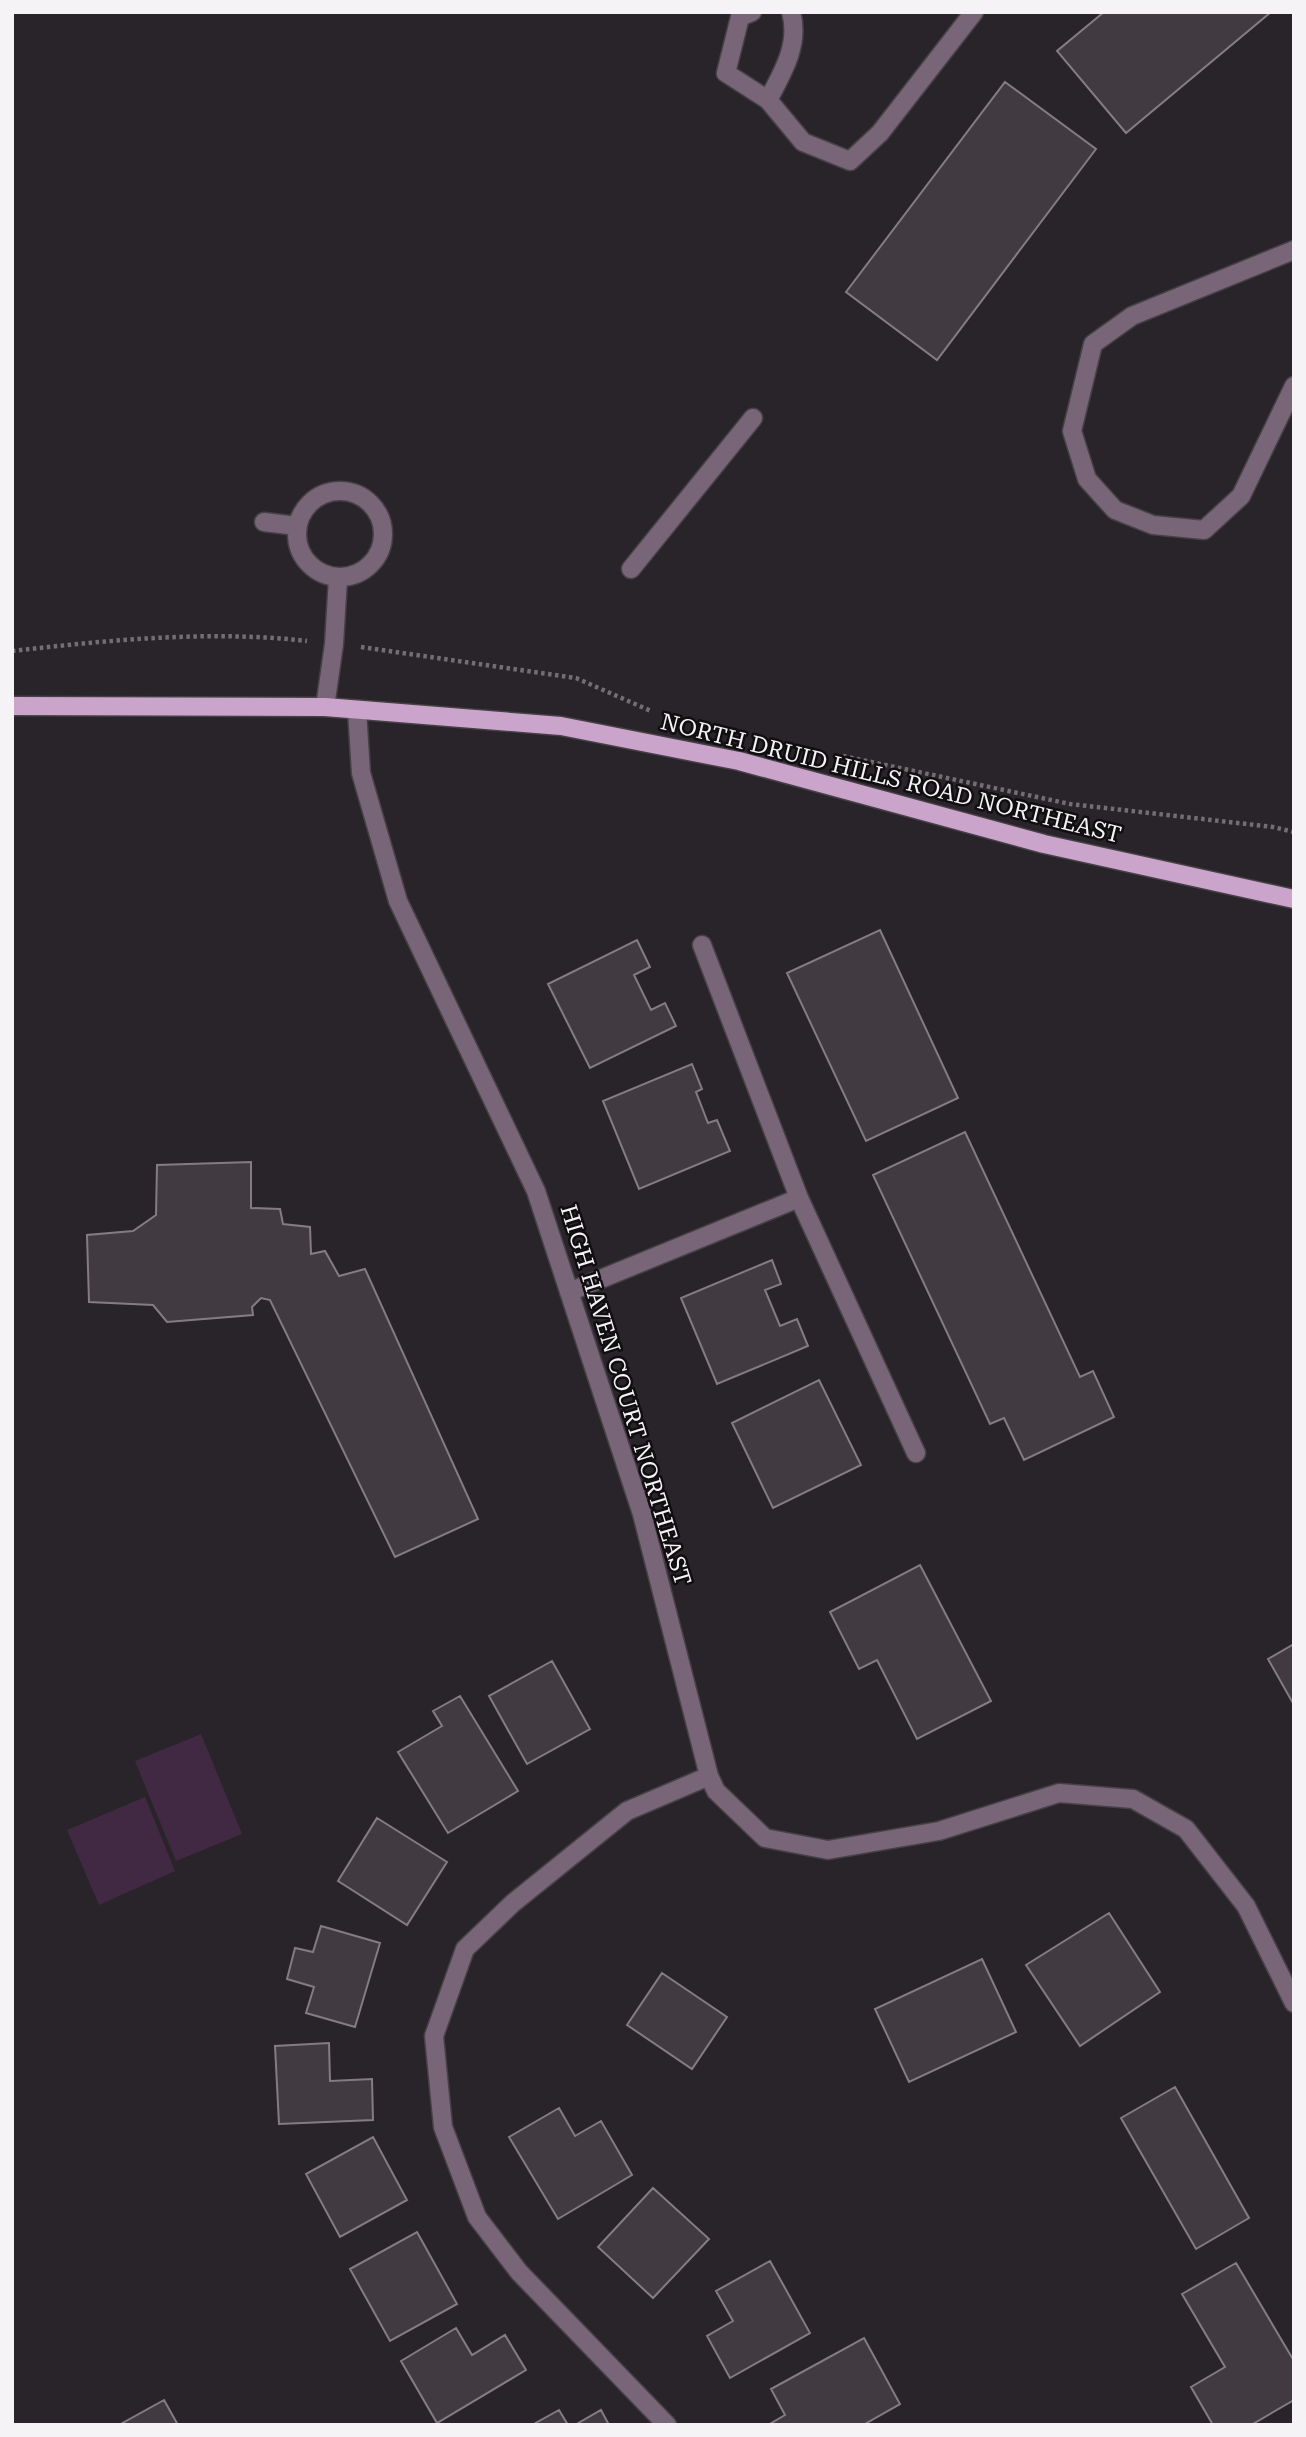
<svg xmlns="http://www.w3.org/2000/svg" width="1306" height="2437" font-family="'Roboto Serif',serif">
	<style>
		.green { fill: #422943 }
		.building { fill: #413b41; stroke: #837d83; stroke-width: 2 }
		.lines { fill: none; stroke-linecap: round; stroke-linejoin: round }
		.minor-casing { stroke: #464146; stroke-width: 21 }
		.major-casing { stroke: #464146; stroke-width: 21 }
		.path { stroke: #726e72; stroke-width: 4.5; stroke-dasharray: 3.5 3.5; stroke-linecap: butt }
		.minor { stroke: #786578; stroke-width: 18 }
		.major { stroke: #cba4cb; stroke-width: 18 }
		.labels { text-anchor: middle; stroke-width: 5; stroke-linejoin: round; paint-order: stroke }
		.street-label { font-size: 23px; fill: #f6f3f6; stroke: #100e10 }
	</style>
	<rect width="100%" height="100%" fill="#292429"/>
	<path class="green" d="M201 1734 242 1834 176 1861 135 1761Z
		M145 1797 175 1871 99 1905 67 1830Z"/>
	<path class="building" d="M1104 12H1271L1126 133 1057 51Z
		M1005 82 1096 149 937 360 846 292Z
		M880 930 958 1098 866 1141 787 973Z
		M637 940 650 967 634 975 651 1010 665 1003 676 1026 590 1068 548 984Z
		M692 1064 702 1089 696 1092 708 1123 717 1120 730 1151 639 1189 603 1101Z
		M965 1132 1080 1377 1093 1371 1114 1417 1024 1460 1004 1418 990 1424 873 1175Z
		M251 1162V1208L280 1209 283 1224 310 1227 311 1254 325 1251 339 1276 365 1269 478 1519 395 1557 270 1300 261 1298 252 1307 253 1315 167 1322 153 1305 89 1302 87 1235 133 1231 156 1215 157 1165Z
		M772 1260 781 1284 765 1290 780 1326 797 1319 808 1346 717 1384 681 1298Z
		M819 1380 861 1465 773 1508 732 1423Z
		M920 1565 991 1701 917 1739 877 1660 859 1669 830 1612Z
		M1294 1644V1705L1268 1659Z
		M552 1661 590 1729 527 1764 489 1696Z
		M460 1696 518 1791 448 1833 398 1752 442 1726 433 1711Z
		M377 1818 447 1862 407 1925 338 1881Z
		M1109 1913 1160 1992 1080 2046 1026 1965Z
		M321 1926 380 1943 355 2027 306 2013 314 1987 287 1979 295 1948 313 1952Z
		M982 1959 1016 2032 909 2082 875 2009Z
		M662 1973 727 2017 692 2069 627 2025Z
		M329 2043 330 2081 372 2079 373 2120 279 2124 275 2046Z
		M1175 2087 1249 2218 1196 2249 1121 2118Z
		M559 2108 575 2136 601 2121 632 2175 558 2219 509 2137Z
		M373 2137 407 2200 340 2237 306 2174Z
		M653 2188 709 2239 653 2298 598 2247Z
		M417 2232 457 2304 390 2341 350 2269Z
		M770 2261 810 2333 730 2378 707 2336 733 2321 716 2291Z
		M1236 2263 1294 2361V2400L1251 2425H1213L1191 2387 1225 2367 1182 2294Z
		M456 2328 472 2355 505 2335 526 2370 437 2423 401 2361Z
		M864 2338 900 2404 863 2425H768L785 2415 771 2389Z
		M164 2400 178 2425H119Z
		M559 2410 568 2425H532Z
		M601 2410 609 2425H575Z"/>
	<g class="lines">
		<defs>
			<path id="minor" d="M752 12 740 17 726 73 768 100
				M791 12C800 44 783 72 768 100L803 142 850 161 880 133 974 12
				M1294 250 1132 316 1093 344 1072 431 1087 479 1115 510 1153 525 1204 530 1241 496 1294 386
				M297 534a43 43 0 1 1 86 0a43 43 0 1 1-86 0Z
				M264 522 297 526
				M631 569 753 418
				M325 707 334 644 338 578
				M357 710 361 773 398 901 536 1191 642 1514 709 1776 716 1791 765 1838 828 1850 939 1831 1059 1793 1133 1799 1186 1829 1246 1906 1294 2003
				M702 945 799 1198 916 1453
				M569 1292 799 1198
				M667 2425 519 2272 477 2217 443 2127 434 2036 465 1949 513 1903 627 1811 709 1776"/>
			<path id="major" d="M12 706 325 707 561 726 739 761 1044 844 1294 899"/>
		</defs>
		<use href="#minor" class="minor-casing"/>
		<use href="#major" class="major-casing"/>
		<path class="path" d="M361 647 576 678 651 711
			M12 651C110 640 210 630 307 641
			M843 756 1070 804 1273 827 1294 832"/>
		<use href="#minor" class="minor"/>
		<use href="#major" class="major"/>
	</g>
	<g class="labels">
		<g class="street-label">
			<text transform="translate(891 778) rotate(14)" y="8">NORTH DRUID HILLS ROAD NORTHEAST</text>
			<text transform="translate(626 1395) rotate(73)" y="8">HIGH HAVEN COURT NORTHEAST</text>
		</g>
	</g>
	<rect width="1306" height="2437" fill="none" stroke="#f6f3f6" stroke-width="28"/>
</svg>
